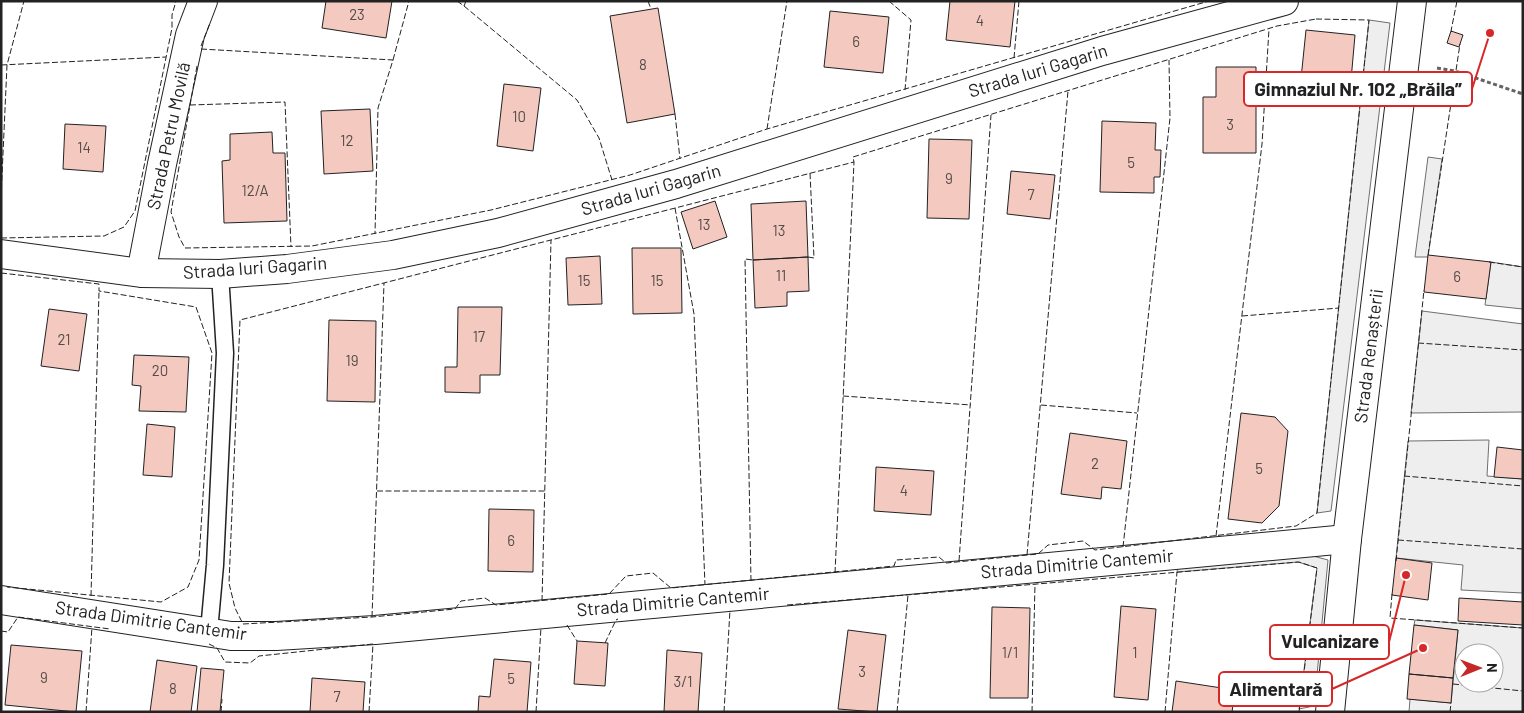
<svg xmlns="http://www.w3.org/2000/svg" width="1524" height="713" font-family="Barlow,sans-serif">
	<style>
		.green { fill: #eee; stroke: #6f6f6f; fill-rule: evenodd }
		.building { fill: #f3c9c0; stroke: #222 }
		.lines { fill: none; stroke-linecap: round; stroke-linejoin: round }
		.service-casing { stroke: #222; stroke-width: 19 }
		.minor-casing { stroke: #222; stroke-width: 30 }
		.secondary-casing { stroke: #222; stroke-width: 30 }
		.path { stroke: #646464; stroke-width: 3; stroke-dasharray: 4 2.5; stroke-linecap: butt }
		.service { stroke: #fff; stroke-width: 16 }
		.minor { stroke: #fff; stroke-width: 28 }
		.secondary { stroke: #fff; stroke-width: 28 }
		.fence { stroke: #222; stroke-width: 1; stroke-dasharray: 6 2.5; stroke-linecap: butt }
		.labels { text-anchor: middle; stroke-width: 4; stroke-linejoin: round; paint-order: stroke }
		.number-label { font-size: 15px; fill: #564c4a }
		.street-label { font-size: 18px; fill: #222; stroke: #fff }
		.leader { fill: none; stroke: #d62828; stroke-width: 2 }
		.callout-dot { fill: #d62828; stroke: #fff; stroke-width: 2 }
		.callout { fill: #fff; stroke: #d62828; stroke-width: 2 }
		.callout-label { font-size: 19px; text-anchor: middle; font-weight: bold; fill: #222 }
	</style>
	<rect width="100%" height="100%" fill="#fff"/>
	<path class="green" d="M1369 20 1390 23 1331 511 1317 513Z
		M1428 157 1442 159 1428 257H1415Z
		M1491 262 1523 267V309L1485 305Z
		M1422 311 1523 324V412L1411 413Z
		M1489 440 1487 476 1523 479V593L1461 590 1463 565 1396 558 1408 441Z
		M1298 552 1328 560 1314 706 1299 709 1317 568 1298 562 1177 572 1179 562Z
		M1415 620 1523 628V712H1409L1410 699 1451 703 1458 630 1414 625ZM1464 653H1494V683H1464Z"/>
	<path class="building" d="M326 1H392L386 38 322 28Z
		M950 1H1015L1010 47 946 40Z
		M658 8 675 114 627 123 610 16Z
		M830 11 889 17 883 73 824 67Z
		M1306 30 1355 35 1349 103 1299 98Z
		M1451 31 1463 35 1459 47 1447 43Z
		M1216 67H1256V153H1203V97H1216Z
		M504 84 541 88 533 151 497 146Z
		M370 109 373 171 324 174 321 111Z
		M1102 121 1156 123 1155 150H1161L1160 177H1154V193L1100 192Z
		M65 124 106 126 103 172 63 169Z
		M272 132 273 153H285L287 221 224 223 222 161 230 160V134Z
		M929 139 972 140 969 219 927 218Z
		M1011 171 1055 175 1050 219 1007 214Z
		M715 201 727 237 693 249 681 212Z
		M806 201 808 257 753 260 751 204Z
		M632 248H681L682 313 633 314Z
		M1428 255 1491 262 1486 299 1424 292Z
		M600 256 602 304 568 305 566 258Z
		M808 257 809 291 787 292V306L755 308 753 260Z
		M458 307H502L500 375H480V393L445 392V367H457Z
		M49 309 87 314 79 371 41 366Z
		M329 320 376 321 375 402 327 401Z
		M134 355 189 357 186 412 139 411 141 386 132 385Z
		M1241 413 1275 417 1288 431 1279 506 1262 523 1228 519Z
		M147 424 175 427 172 477 143 475Z
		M1070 433 1127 441 1121 489 1102 487 1101 499 1061 494Z
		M1497 447 1523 450V479L1494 477Z
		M876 467 934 471 931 515 874 511Z
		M489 509 534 510 533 572 488 571Z
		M1396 558 1432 563 1428 600 1392 595Z
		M1459 598 1523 602V625L1458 621Z
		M1121 606 1156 609 1148 700 1114 697Z
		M992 607 1030 608 1028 698H990Z
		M1414 625 1458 630 1453 678 1409 674Z
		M848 630 886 635 877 712 838 709Z
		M577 641 608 643 605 686 574 684Z
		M11 645 82 651 76 712 5 705Z
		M667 650 702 653 698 712H664Z
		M494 659 531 662 527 712H478L479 696 490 697Z
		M157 660 197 666 191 712H150Z
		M201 668 224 670 220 712H197Z
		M1409 674 1453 678 1451 703 1407 699Z
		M312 678 365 682 363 712H310Z
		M1176 681 1235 690 1232 712H1172Z"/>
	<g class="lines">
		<defs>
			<path id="service" d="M209 631 215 565 225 353 220 274"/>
			<path id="minor" d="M1 254 141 273 220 274 287 269 393 255 498 233 676 184 1102 51 1284 1
				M141 273 162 164 190 35 203 1
				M1 600 231 636H276L375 630 1347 539"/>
			<path id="secondary" d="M1330 712 1347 539 1412 1"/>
		</defs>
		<use href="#service" class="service-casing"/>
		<use href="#minor" class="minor-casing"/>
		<use href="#secondary" class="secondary-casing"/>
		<path class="path" d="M1437 68 1455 71 1523 94"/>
		<use href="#service" class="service"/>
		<use href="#minor" class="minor"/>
		<use href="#secondary" class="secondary"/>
		<path class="fence" d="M457 1 464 6 466 1
			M648 1 651 9
			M889 1 911 20 905 90
			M464 6 577 100 599 138 612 180
			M1316 19 1369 20 1317 513 1296 526 1095 550 1083 541 1048 545 1038 554 946 563 939 557 896 560 894 566 671 588 653 573 626 576 609 594 496 605 485 598 461 601 455 609 372 617 243 624 235 608 229 583 240 320 854 162 853 157 1277 26Z
			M1452 32 1451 31 1457 1
			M201 46 210 23
			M201 49 393 60 378 108 375 234
			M1014 58 1019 1
			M393 60 409 1
			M1 65 166 57
			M197 66 171 212 179 237 185 248 312 246 491 210 630 175 767 129 1209 1
			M190 105 285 102 291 247
			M675 114 680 159
			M767 129 787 1
			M1 198 7 65 24 1
			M675 208 694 314 705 585
			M1 238 104 236 124 227 135 211 172 28V15L176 1
			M1428 255 1460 44
			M808 257 814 258 810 173
			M1489 262 1523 267
			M1 273 99 284V291L196 307 212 353 199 560 188 587 161 602 7 587
			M1242 316 1339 308
			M1418 343 1523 350
			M843 396 971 405
			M1041 405 1137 413
			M1404 476 1523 486
			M377 491H545
			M1216 536 1262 144 1269 29
			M1398 540 1523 549
			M1123 547 1170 118 1169 60
			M1027 555 1068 91
			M959 561 991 115
			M1396 561 1424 290
			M835 573 854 162
			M751 581 745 259 753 260
			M1392 594 1390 618 1523 628
			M91 596 99 291
			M542 601 551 240
			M787 605 1299 562 1317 568 1299 712
			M372 617 384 283
			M567 625 577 641
			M1 631 8 632 18 617 110 629
			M605 643 616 620 618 619
			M209 644 217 648 225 662 250 663 259 656 373 644
			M1453 684 1523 691
			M86 712 92 627
			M221 712 222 699
			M369 712 373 644
			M536 712 541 627
			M724 712 730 610
			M897 712 908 595
			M1032 712 1035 584
			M1165 712 1177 572
			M1450 712 1451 703"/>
	</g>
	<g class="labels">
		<g class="number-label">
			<text x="357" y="20">23</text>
			<text x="980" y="26">4</text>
			<text x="856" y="47">6</text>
			<text x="643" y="70">8</text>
			<text x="519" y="122">10</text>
			<text x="1230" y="130">3</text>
			<text x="347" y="146">12</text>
			<text x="84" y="153">14</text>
			<text x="1131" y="168">5</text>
			<text x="949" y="184">9</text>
			<text x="255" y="196">12/A</text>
			<text x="1031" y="200">7</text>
			<text x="704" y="230">13</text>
			<text x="779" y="236">13</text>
			<text x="781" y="281">11</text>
			<text x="1457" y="282">6</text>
			<text x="584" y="286">15</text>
			<text x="657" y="286">15</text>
			<text x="479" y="342">17</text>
			<text x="64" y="345">21</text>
			<text x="352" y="366">19</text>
			<text x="160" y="376">20</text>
			<text x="1095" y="469">2</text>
			<text x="1259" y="474">5</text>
			<text x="904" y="496">4</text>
			<text x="511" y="546">6</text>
			<text x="1010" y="658">1/1</text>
			<text x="1135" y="658">1</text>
			<text x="862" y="677">3</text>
			<text x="44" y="683">9</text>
			<text x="511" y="684">5</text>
			<text x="683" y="687">3/1</text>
			<text x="173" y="694">8</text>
			<text x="337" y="702">7</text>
		</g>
		<g class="street-label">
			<text transform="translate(1038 71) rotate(-17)" y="6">Strada Iuri Gagarin</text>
			<text transform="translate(169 136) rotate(-78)" y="6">Strada Petru Movilă</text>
			<text transform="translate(651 190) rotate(-16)" y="6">Strada Iuri Gagarin</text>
			<text transform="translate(255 268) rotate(-4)" y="6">Strada Iuri Gagarin</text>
			<text transform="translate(1369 356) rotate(-83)" y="6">Strada Renașterii</text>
			<text transform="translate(1077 564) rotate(-5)" y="6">Strada Dimitrie Cantemir</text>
			<text transform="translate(673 602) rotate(-5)" y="6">Strada Dimitrie Cantemir</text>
			<text transform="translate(151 621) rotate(8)" y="6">Strada Dimitrie Cantemir</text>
		</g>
	</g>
	<path class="leader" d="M1490 33L1472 89M1406 575L1389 642M1423 648L1332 689"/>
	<g class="callout-dot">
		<circle cx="1490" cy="33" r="5"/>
		<circle cx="1406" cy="575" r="5"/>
		<circle cx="1423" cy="648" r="5"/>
	</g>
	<g class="callout">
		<rect x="1244" y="72" width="228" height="34" rx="5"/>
		<rect x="1270" y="625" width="119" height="34" rx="5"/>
		<rect x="1219" y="672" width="113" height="34" rx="5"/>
	</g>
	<g class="callout-label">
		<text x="1358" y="96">Gimnaziul Nr. 102 „Brăila”</text>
		<text x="1330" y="648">Vulcanizare</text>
		<text x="1276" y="696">Alimentară</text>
	</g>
	<rect width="1524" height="713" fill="none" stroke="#222222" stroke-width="5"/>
	<g transform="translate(1479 668) rotate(89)"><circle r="24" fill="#ffffff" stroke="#a7a7a7"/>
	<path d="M0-4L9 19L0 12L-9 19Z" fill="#c62828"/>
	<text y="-8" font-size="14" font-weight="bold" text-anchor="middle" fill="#222222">N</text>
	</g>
</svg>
